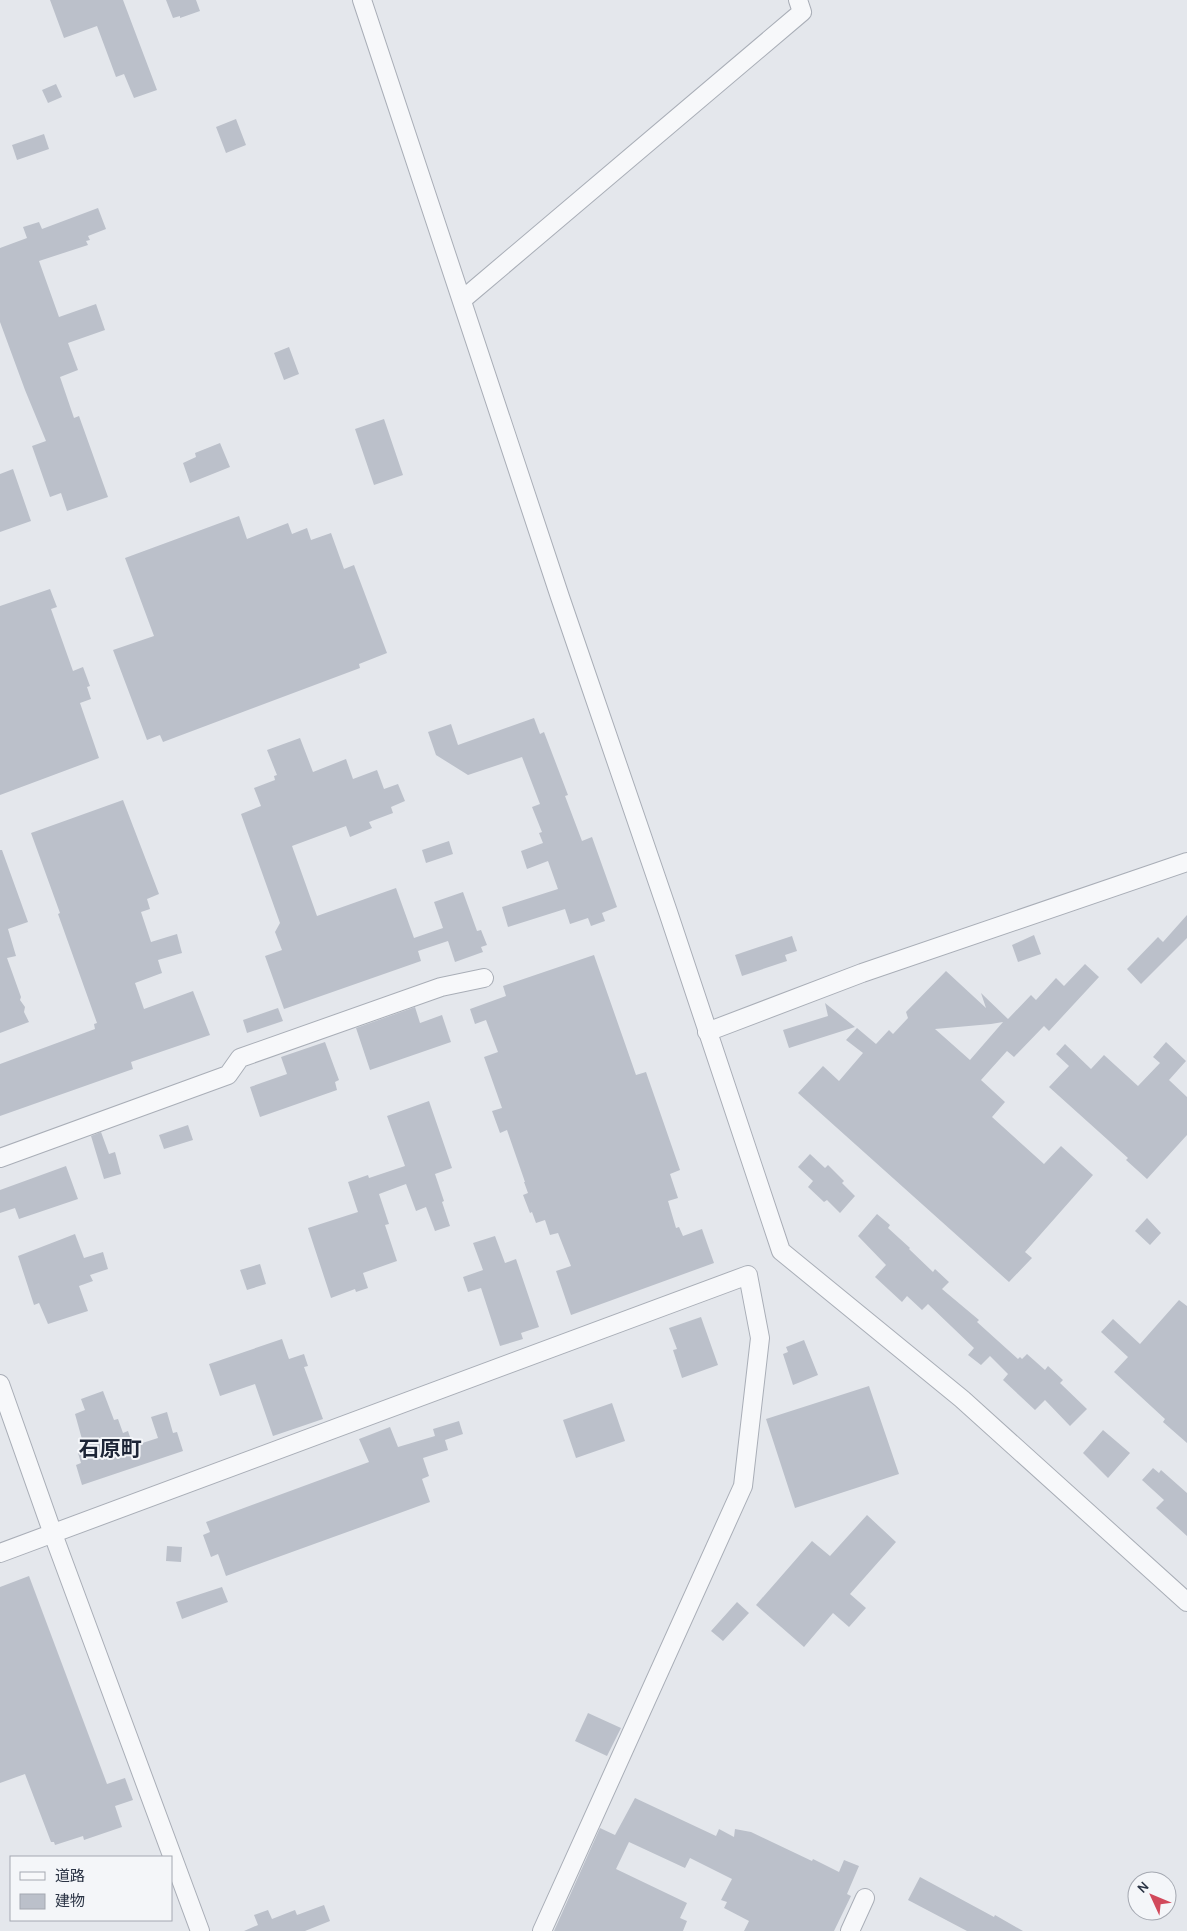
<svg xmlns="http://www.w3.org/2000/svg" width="1187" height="1931" font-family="Karla,'Noto Sans JP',sans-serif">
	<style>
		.building { fill: #bbc0ca; fill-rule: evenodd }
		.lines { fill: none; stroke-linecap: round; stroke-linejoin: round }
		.minor-casing { stroke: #a9aeb7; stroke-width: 20 }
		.minor { stroke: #f7f8fa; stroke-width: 18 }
		.labels { text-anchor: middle; stroke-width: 4; stroke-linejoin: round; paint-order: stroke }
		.quarter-label { font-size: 21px; font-weight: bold; fill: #1d2536; stroke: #f4f6f9 }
	</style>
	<rect width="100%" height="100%" fill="#e4e7ec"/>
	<path class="building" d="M50 0H123L157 90 134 98 124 74 116 77 97 26 64 38Z
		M166 0H196L200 11 180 18V16L173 18Z
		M56 84 62 97 48 103 42 90Z
		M236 119 246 145 226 153 216 127Z
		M44 134 49 149 17 160 12 145Z
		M98 208 106 229 88 236 90 240 86 241 88 245 39 261 59 317 96 304 105 330 68 343 78 370 60 377 74 418 79 416 108 497 67 511 61 493 50 497 32 446 46 441 25 390 0 322V248L27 238 23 227 39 222 42 229Z
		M289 347 299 374 284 380 274 353Z
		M384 419 403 475 374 485 355 429Z
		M220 443 230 467 190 483 183 463 196 457 195 453Z
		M13 469 31 521 0 532V474Z
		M239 516 247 539 288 523 292 534 307 528 311 540 331 533 344 569 354 565 387 653 359 664 360 668 163 742 160 735 147 740 113 650 154 636 125 558Z
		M50 589 57 607 51 609 73 671 83 667 90 686 87 687 91 699 80 703 99 758 0 795V606Z
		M534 718 540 734 544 732 568 795 565 796 582 841 592 837 617 907 602 913 605 921 591 926 588 918 570 924 565 909 508 927 502 907 558 889 548 861 527 869 521 851 543 843 539 833 542 832 532 807 540 804 522 757 468 775 436 755 428 732 451 724 458 745Z
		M300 738 313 772 346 759 353 779 377 770 384 789 398 784 405 801 391 807 393 813 369 822 372 828 350 837 346 826 292 846 317 916 396 888 414 938 443 928 434 902 463 892 477 931 481 930 487 945 481 947 483 952 455 962 448 941 418 951 421 961 284 1009 265 956 282 950 275 932 280 923 241 814 261 806 254 788 275 780 274 776 277 775 267 750Z
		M123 800 159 894 147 899 150 909 141 912 151 942 177 934 182 953 158 960 162 973 135 983 144 1009 193 991 210 1035 131 1062 133 1069 0 1116V1064L95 1029 94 1024 97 1023 58 914 60 913 31 833Z
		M449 841 453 854 426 863 422 850Z
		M0 850H2L28 922 8 929 16 956 7 958 21 997 20 1000 25 1007 24 1012 29 1022 0 1033Z
		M1187 915V938L1141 984 1127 969 1158 937 1163 942Z
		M1034 935 1041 954 1018 962 1012 945Z
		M792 936 797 951 785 955 787 961 742 976 735 955Z
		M594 955 636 1075 646 1072 680 1170 670 1174 678 1198 668 1201 676 1228 679 1227 683 1236 702 1229 714 1263 571 1315 556 1271 571 1266 558 1233 550 1235 545 1220 536 1223 532 1212 530 1213 523 1195 528 1193 524 1182H525L507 1130 500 1133 492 1111 502 1108 484 1057 498 1052 486 1020 475 1024 470 1009 506 996 503 986Z
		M1085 964 1099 977 1049 1031 1044 1026 1014 1057 1007 1051 981 1080 1005 1102 992 1117 1044 1164 1061 1146 1093 1175 1025 1252 1032 1258 1009 1282 798 1093 823 1066 839 1081 863 1053 846 1040 857 1028 876 1044 889 1030 893 1034 908 1018 906 1012 946 971 986 1008 981 993 1008 1019 1031 995 1036 1000 1056 978 1064 986ZM1003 1022 970 1060 935 1029 991 1024Z
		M825 1003 855 1027 789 1048 783 1030 828 1016Z
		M415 1007 420 1023 442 1015 451 1042 370 1070 356 1028Z
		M278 1008 283 1021 247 1033 243 1020Z
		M325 1042 339 1080 335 1082 337 1090 260 1117 250 1087 287 1074 281 1057Z
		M1166 1042 1186 1061 1169 1080 1187 1097V1135L1147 1179 1126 1160 1128 1158 1049 1087 1069 1066 1056 1054 1065 1044 1091 1069 1104 1055 1138 1086 1160 1063 1153 1057Z
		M429 1101 452 1168 435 1174 444 1201 442 1202 450 1226 435 1231 426 1207 416 1211 406 1184 379 1194 389 1224 385 1225 397 1261 363 1273 368 1288 356 1292 355 1289 331 1298 308 1228 358 1212 348 1182 368 1175 369 1178 405 1166 387 1116Z
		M188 1125 193 1140 164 1149 159 1135Z
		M101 1132 109 1154 115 1152 121 1174 104 1179 91 1136Z
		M810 1154 825 1168 828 1165 844 1181 842 1183 855 1196 840 1213 827 1200 824 1202 808 1187 813 1181 798 1167Z
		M66 1166 78 1199 19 1219 15 1208 0 1213V1190Z
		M877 1214 890 1225 888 1228 910 1248 909 1249 933 1272 935 1269 949 1282 942 1289 979 1320 977 1322 1018 1359 1020 1357 1022 1359 1027 1354 1045 1370 1048 1366 1063 1380 1060 1383 1087 1409 1070 1426 1045 1400 1035 1410 1003 1380 1008 1374 990 1356 981 1365 968 1355 974 1348 928 1304 922 1310 907 1296 902 1302 875 1277 886 1265 858 1236Z
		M1147 1218 1161 1233 1150 1245 1135 1231Z
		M75 1234 84 1258 103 1252 108 1269 90 1275 93 1281 79 1286 88 1311 48 1324 39 1303 34 1305 18 1256Z
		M495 1236 505 1263 516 1259 539 1327 521 1333 523 1339 500 1346 481 1288 468 1292 463 1277 483 1270 473 1243Z
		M260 1264 266 1284 247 1290 240 1270Z
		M1179 1300 1187 1306V1443L1163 1422 1165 1419 1114 1372 1128 1357 1101 1332 1113 1319 1140 1344Z
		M701 1317 718 1365 682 1378 673 1350 677 1349 669 1328Z
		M282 1339 289 1359 304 1354 308 1366 304 1367 323 1419 273 1436 255 1384 220 1396 209 1364Z
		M804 1340 818 1375 793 1385 783 1354 788 1352 786 1347Z
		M869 1386 899 1474 795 1508 766 1419Z
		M103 1391 114 1420 118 1419 123 1433 128 1431 133 1446 158 1438 151 1417 167 1412 173 1433 177 1432 183 1451 82 1485 76 1465 81 1463 78 1453 85 1450 75 1414 85 1410 81 1399Z
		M612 1403 625 1441 576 1458 563 1420Z
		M459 1421 463 1434 445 1440 448 1450 423 1458 429 1476 422 1479 430 1502 226 1576 218 1554 211 1557 203 1535 210 1532 206 1522 369 1462 359 1439 390 1427 398 1447 435 1436 433 1429Z
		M1103 1430 1130 1453 1108 1478 1083 1453Z
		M1153 1468 1159 1473 1161 1470 1187 1493V1536L1156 1508 1164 1500 1142 1480Z
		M867 1515 896 1542 850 1594 866 1608 849 1627 833 1613 804 1647 756 1605 812 1541 830 1556Z
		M167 1546 182 1547 181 1562 166 1561Z
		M29 1576 107 1784 125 1778 133 1800 115 1806 122 1827 84 1840 83 1836 55 1845 54 1842H51L25 1774 0 1783V1587Z
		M222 1587 228 1602 182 1619 176 1602Z
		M737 1602 749 1613 723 1641 711 1631Z
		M588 1713 621 1728 607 1756 575 1741Z
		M635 1798 716 1836 719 1829 734 1837 735 1829 751 1832 812 1861 813 1859 839 1872 844 1860 859 1866 847 1894 851 1896 834 1931H744L749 1921 724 1908 727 1902 721 1900 732 1879 690 1858 685 1868 629 1842 616 1869 687 1903 680 1918 687 1921 683 1931H554L600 1828 615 1835Z
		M920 1877 994 1917 995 1915 1023 1931H967L908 1900Z
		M324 1905 330 1921 305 1931H244L258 1925 254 1915 268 1910 272 1919 295 1910 297 1915Z"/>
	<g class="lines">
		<defs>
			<path id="minor" d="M362 0 560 597 668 912 781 1251 962 1399 1187 1602
				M462 300 802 12 798 0
				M707 1032 862 973 1187 862
				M0 1158 228 1075 240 1058 441 987 484 978
				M0 1384 53 1534 200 1931
				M0 1553 748 1275 760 1338 743 1486 542 1931
				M850 1931 865 1898"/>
		</defs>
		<use href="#minor" class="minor-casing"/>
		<use href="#minor" class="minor"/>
	</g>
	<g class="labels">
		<g class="quarter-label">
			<text x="110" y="1456">石原町</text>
		</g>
	</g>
	<rect x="10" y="1856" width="162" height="65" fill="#f4f6f9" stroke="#a4a8b1"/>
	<rect x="20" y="1872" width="25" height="8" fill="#f7f8fa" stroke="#a4a8b1"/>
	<text x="55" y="1881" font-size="15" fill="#2b3445">道路</text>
	<rect x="20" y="1894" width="25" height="15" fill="#bbc0ca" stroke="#a4a8b1"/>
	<text x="55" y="1906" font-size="15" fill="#2b3445">建物</text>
	<g transform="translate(1152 1896) rotate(314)"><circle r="24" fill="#f4f6f9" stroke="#a4a8b1"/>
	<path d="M0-4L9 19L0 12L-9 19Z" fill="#d1495b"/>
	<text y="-8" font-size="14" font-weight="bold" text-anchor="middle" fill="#2b3445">N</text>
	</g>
</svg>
